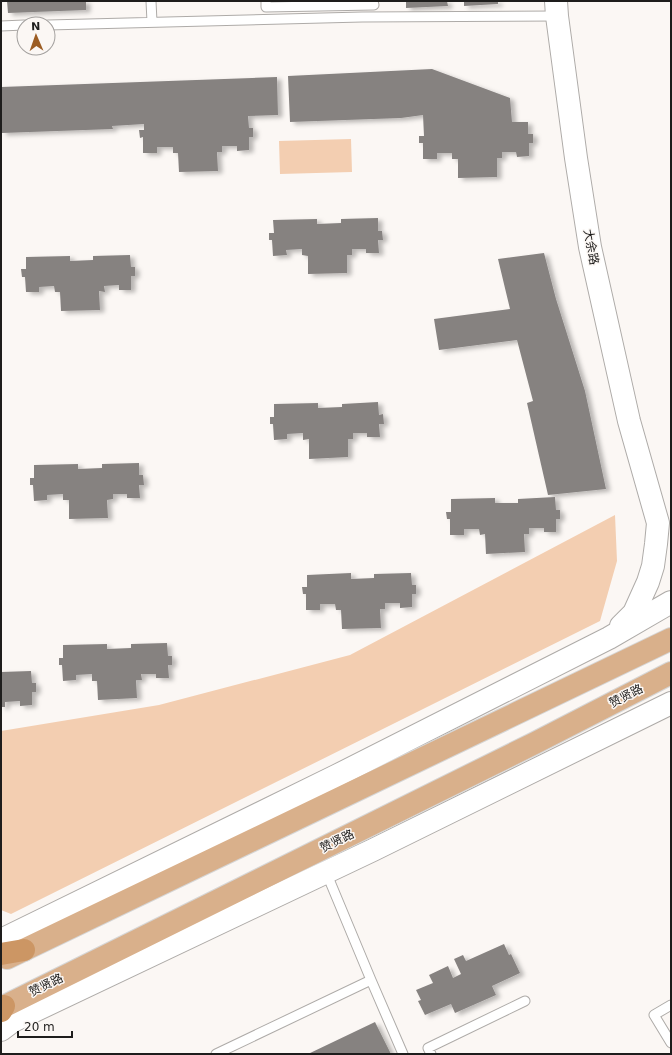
<svg xmlns="http://www.w3.org/2000/svg" width="672" height="1055" font-family="'DejaVu Sans','Noto Sans SC',sans-serif">
	<style>
		.green { fill: #f3ceb1 }
		.building { fill: #868280; filter: url(#shadow) }
		.lines { fill: none; stroke-linecap: round; stroke-linejoin: round }
		.service-casing { stroke: #aeaba8; stroke-width: 11 }
		.tertiary-casing { stroke: #aeaba8; stroke-width: 24 }
		.primary-casing { stroke: #d6d6d6; stroke-width: 24 }
		.trunk-casing { stroke: #d6d6d6; stroke-width: 24 }
		.service { stroke: #fff; stroke-width: 9 }
		.tertiary { stroke: #fff; stroke-width: 22 }
		.primary { stroke: #d9b08b; stroke-width: 22 }
		.trunk { stroke: #cc9664; stroke-width: 22 }
		.labels { text-anchor: middle; stroke-width: 3; stroke-linejoin: round; paint-order: stroke }
		.street-label { font-size: 12px; fill: #1e1d1c; stroke: #fbf7f4 }
	</style>
	<defs>
		<filter id="shadow"><feDropShadow dx="4.5" dy="2.5" stdDeviation="2" flood-color="#0004"/></filter>
	</defs>
	<rect width="100%" height="100%" fill="#fbf7f4"/>
	<path class="green" d="M351 139 352 172 280 174 279 141Z
		M615 515 617 561 600 621 11 914 1 910V731L159 705 350 655Z"/>
	<path class="building" d="M7 1H86V10L8 13Z
		M406 1H447L448 6 406 8Z
		M464 1H498V4L464 6Z
		M432 69 510 98 512 122H528V134H533V143H529V156L517 157 516 152H502V158H497V177L458 178V159H452V153H437V159H423V143H419V136H424L423 115 401 118 290 122 288 76Z
		M277 77 278 115 248 116 249 128H253V137H249V150L237 151V146H222V152H217L218 171 179 172 178 153H173V147H157V153H143V137L140 138 139 130H144V124L112 126 113 129 2 133 1 87Z
		M378 218V231H382L383 240H378L379 253H366V249H352V255H347V273L308 274V256L302 255V249L286 250 287 255 273 256 272 240H269V233H274L273 220 317 219V224L341 223V219Z
		M544 253 556 299 585 391 606 489 548 495 527 403 533 401 517 340 439 350 434 319 510 309 498 259Z
		M130 255 131 267H135V276H131V290H119V285L104 286 105 292 99 291 100 310 61 311 60 292H55L54 286 39 287V292H26L25 277H22L21 269H26V257L70 256V261L93 260V256Z
		M378 402 379 415 383 414 384 424H379L380 437H367V433H353V439H348V457L309 459V439L303 440V433L287 434V439L274 440 273 424H270V417H274V404L318 403V408L342 407V404Z
		M139 463V475H143L144 485H139L140 498H127V494H113V499L107 500 108 518 69 519V500H63V494L47 495V500L34 501 33 485H30V478H34V465L78 464V469L102 468V464Z
		M555 497 556 510H560V519H556V532H544V528H529V534H524L525 552 486 554 485 534 480 535 479 529H464V535H450V519H447L446 512H451V499L495 498V503H518V499Z
		M351 573V579L374 578V574L411 573 412 585H416V594H412V607L400 608V603H385V609H380L381 628 342 629 341 610H336L335 604H320V610H306V594H303L302 587H307V575Z
		M167 643 168 656H172V665H168L169 678H156V674H141L142 680H136L137 698 98 700 97 681H92V674L76 675V680L63 681 62 665H59V658H63V645L107 644V649L131 648V644Z
		M31 671 32 683H36V692H32V705L20 706V701L5 702V707H1V672Z
		M504 944 509 955 511 954 520 973 492 986 496 995 455 1013 451 1004 425 1015 418 1001 421 1000 416 990 433 983 429 975 448 966 453 978 461 974 454 959 463 955 466 961Z
		M375 1022 391 1054H308Z"/>
	<g class="lines">
		<defs>
			<path id="service" d="M151 1 152 22
				M266 1V7L374 5 373 1
				M48 25 362 17 557 16
				M1 26 24 25
				M326 872 371 980 403 1054
				M671 1005 654 1015 671 1043
				M216 1054 371 980
				M431 1054 428 1048 525 1001"/>
			<path id="tertiary" d="M556 1 557 16 576 158 590 247 629 421 658 523 656 544 653 566 648 582 634 613 621 626
				M1 940 336 776 609 638 671 602
				M1 1030 13 1021 373 850 671 703"/>
			<path id="primary" d="M7 958 671 639
				M1 1008 535 743 671 673"/>
			<path id="trunk" d="M1 954 24 950
				M1 1011 4 1006"/>
		</defs>
		<use href="#service" class="service-casing"/>
		<use href="#tertiary" class="tertiary-casing"/>
		<use href="#primary" class="primary-casing"/>
		<use href="#trunk" class="trunk-casing"/>
		<use href="#service" class="service"/>
		<use href="#tertiary" class="tertiary"/>
		<use href="#primary" class="primary"/>
		<use href="#trunk" class="trunk"/>
	</g>
	<g class="labels">
		<g class="street-label">
			<text transform="translate(591 247) rotate(79)" y="4">大余路</text>
			<text transform="translate(626 696) rotate(-27)" y="4">赞贤路</text>
			<text transform="translate(337 841) rotate(-26)" y="4">赞贤路</text>
			<text transform="translate(46 985) rotate(-26)" y="4">赞贤路</text>
		</g>
	</g>
	<rect width="672" height="1055" fill="none" stroke="#1e1d1c" stroke-width="4"/>
	<g transform="translate(36 36) rotate(358)"><circle r="19" fill="#fbf7f4" stroke="#a3a09e"/>
	<path d="M0-3L7 15L0 10L-7 15Z" fill="#9c5d23"/>
	<text y="-6" font-size="11" font-weight="bold" text-anchor="middle" fill="#1e1d1c">N</text>
	</g>
	<path d="M18 1031v6h54v-6" fill="none" stroke="#1e1d1c" stroke-width="2"/>
	<text x="24" y="1031" font-size="12" fill="#1e1d1c" stroke="#fbf7f4" stroke-width="3" paint-order="stroke">20 m</text>
</svg>
